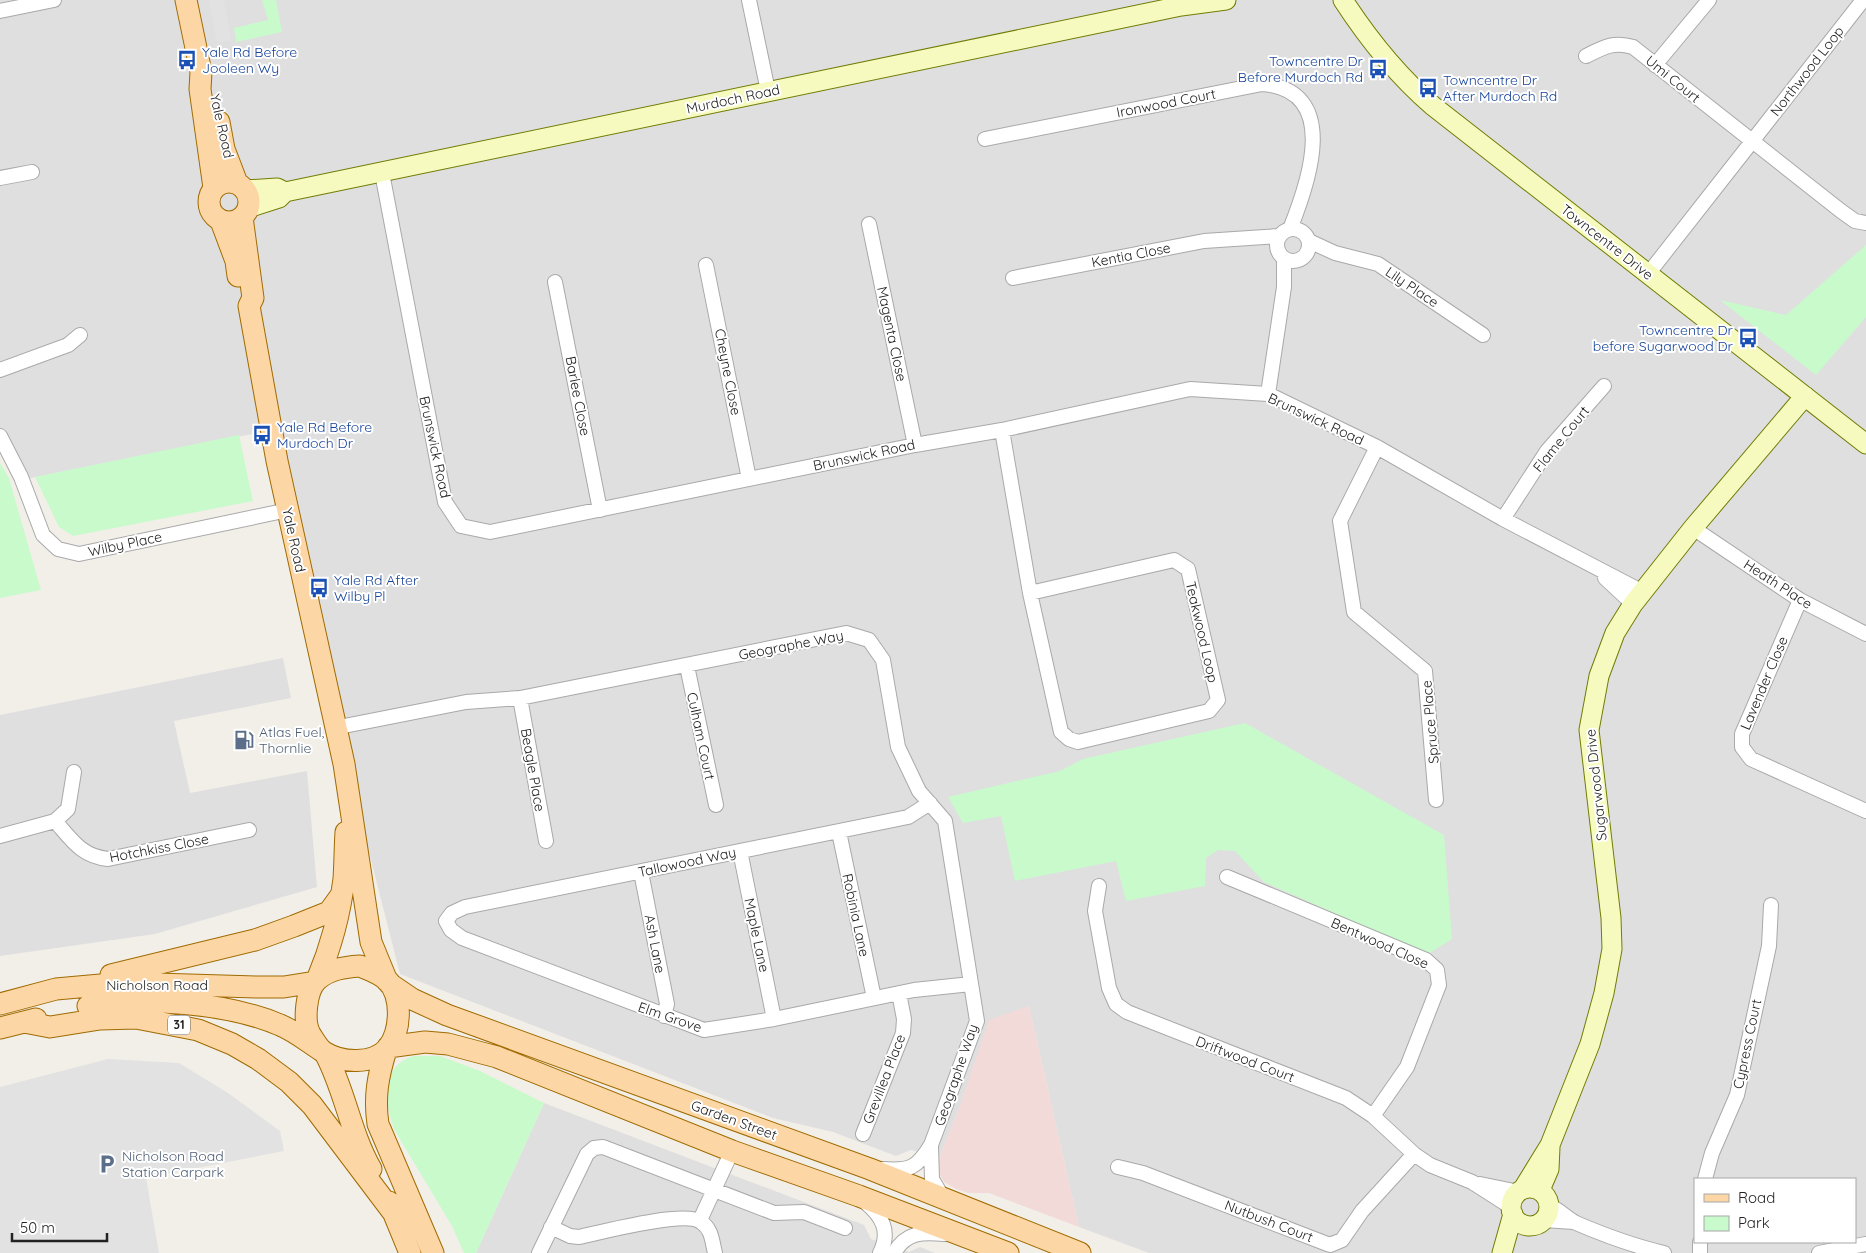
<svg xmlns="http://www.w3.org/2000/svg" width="1866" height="1253" font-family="Quicksand,sans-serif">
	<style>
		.residential { fill: #e0dfdf; fill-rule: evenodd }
		.commercial { fill: #f2dad9 }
		.park { fill: #c8facc }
		.parking { fill: #e2e2e2 }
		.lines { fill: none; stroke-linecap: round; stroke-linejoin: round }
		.street-casing { stroke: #a9a9a9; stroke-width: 16 }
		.secondary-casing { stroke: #707d05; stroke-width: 21 }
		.primary-casing { stroke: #a06b00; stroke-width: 23 }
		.street { stroke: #fff; stroke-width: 14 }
		.secondary { stroke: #f7fabf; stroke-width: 19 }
		.primary { stroke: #fcd6a4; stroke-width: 21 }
		.labels { text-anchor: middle; stroke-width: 4; stroke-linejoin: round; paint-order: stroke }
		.shield { fill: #fff; stroke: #646464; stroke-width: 1 }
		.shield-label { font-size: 12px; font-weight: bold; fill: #222 }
		.transit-label { font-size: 14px; fill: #164399; stroke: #fff; text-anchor: start }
		.street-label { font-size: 14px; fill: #222; stroke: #fff }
		.service-label { font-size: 14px; fill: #4e5e75; stroke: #fff; text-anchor: start }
	</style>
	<rect width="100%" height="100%" fill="#f2efe9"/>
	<path class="residential" d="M0 0H1866V1253H1149L1079 1227 1029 1006 958 1111 939 1158 911 1150 896 1156 833 1132 773 1118 400 974 262 432 16 481 0 452ZM1695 1179H1855V1242H1695Z
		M283 658 291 698 174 721 190 793 307 771 317 887 155 934 0 956V715Z
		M544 1103 864 1225 871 1239 909 1252 920 1247 935 1253H476Z"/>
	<path class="commercial" d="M1029 1006 1079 1227 989 1193H968L956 1189 944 1182 939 1173V1158L958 1111 989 1020Z"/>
	<path class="park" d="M262 0H276L282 32 236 42 234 28 268 20Z
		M1866 245V317L1816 375 1720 300 1786 315Z
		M239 435 253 501 73 536 59 527 35 477Z
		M0 463 9 478 41 590 0 598Z
		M1245 723 1444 835 1452 939 1428 954 1264 882 1235 851 1218 850 1206 858 1205 886 1126 901 1116 861 1015 881 1001 816 963 823 948 797 1060 771 1083 759Z
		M414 1056H440L480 1071 544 1103 476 1253H464L452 1226 395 1131C384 1103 379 1066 414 1056Z"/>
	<path class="parking" d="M209 0H224L231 40 217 43Z
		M108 1059 179 1063 228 1093 280 1131 284 1151 146 1178 159 1253H0V1087Z"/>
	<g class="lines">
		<defs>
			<path id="street" d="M749 0 768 91
				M0 11 54 0
				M1586 56C1604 47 1614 41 1633 47L1841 211 1855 221 1866 223
				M1655 65 1709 0
				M985 139 1262 84C1341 90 1309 182 1290 229
				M382 173 445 502 461 526 490 532 915 445 1002 430 1190 389 1268 394 1377 447 1503 519 1643 592
				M0 178 32 172
				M869 224 915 445
				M1277 245a16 16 0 1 1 32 0a16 16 0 1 1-32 0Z
				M1309 241 1335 253 1378 264 1483 335
				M706 265 749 479
				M1648 274 1863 0
				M1013 278 1204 241 1279 236
				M555 282 600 510
				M0 370 68 345 80 335
				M1268 394 1284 287V259
				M1002 430 1030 593 1061 732 1069 739 1078 742 1209 711 1218 700 1188 569 1174 560 1030 593
				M0 436 21 477 43 535 58 549 79 554 288 510
				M1377 447 1340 521 1354 612 1425 671 1436 800
				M1503 519 1547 451 1604 386
				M1693 528 1800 600 1866 634
				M1605 578 1633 604
				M1800 600 1742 734V747L1751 759 1866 811
				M687 666 716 805
				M520 698 546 841
				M334 728 466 702 520 698 846 633 869 640 883 660 898 747 919 791 945 821 977 1021 931 1145C917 1168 910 1171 883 1169
				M930 803 908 817 465 907 452 913 446 921 451 930 462 938 704 1030 774 1019 914 990 971 984
				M55 821C72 840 81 856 108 859L249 830
				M839 832 874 998
				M0 836 55 821 68 809 74 772
				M740 851 774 1019
				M641 872 667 1004 664 1016
				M1227 877 1426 960 1437 970 1439 985 1407 1067 1373 1116
				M1099 886 1095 911 1109 988 1116 1004 1127 1012 1346 1098 1373 1116 1414 1154 1430 1165 1472 1182 1511 1207
				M863 1134 903 1033 904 1019 899 993
				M931 1146 932 1179 943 1198
				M1118 1167 1143 1173 1330 1245 1342 1240 1362 1211 1414 1154
				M1705 1179 1712 1153 1737 1095 1769 946 1771 905
				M1480 1184 1519 1192
				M865 1202C882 1216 891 1231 880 1253
				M1550 1206C1560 1210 1566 1218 1576 1223 1604 1235 1634 1246 1664 1253
				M700 1220 732 1151
				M1544 1220 1574 1222
				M551 1227 570 1236 579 1237C602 1232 685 1210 701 1222 712 1229 712 1241 715 1253
				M1700 1242V1253
				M539 1253 587 1154 594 1148 603 1147 774 1213 804 1212 845 1228
				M894 1253C906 1232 922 1232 944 1234
				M1819 1253 1866 1244"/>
			<path id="secondary" d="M1343 0C1369 40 1397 75 1433 106L1866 444
				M245 190 277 188 285 192
				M248 208 279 198 285 192 1181 6 1226 0
				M1511 1207a19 19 0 1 1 38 0a19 19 0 1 1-38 0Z
				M1523 1189 1550 1145 1590 1044 1604 993 1612 949 1611 918 1589 730 1599 676 1615 633 1633 604 1693 528 1805 396
				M1540 1190 1549 1169 1550 1147
				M1502 1253 1513 1214"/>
			<path id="primary" d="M186 0 201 72 200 89 214 188
				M219 122 224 149 237 183
				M209 202a20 20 0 1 1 40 0a20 20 0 1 1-40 0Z
				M242 217 253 298 249 306 277 461 344 764 371 942 387 981
				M221 221 236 261 238 276
				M360 966C370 970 379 973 387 980 403 996 401 1031 388 1048 373 1065 341 1063 324 1052 318 1048 314 1040 310 1034 303 1021 306 990 317 980 329 969 345 967 360 966Z
				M111 975 255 940 294 926 329 912 342 894
				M317 980C331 947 340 914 344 879 345 863 345 848 346 832
				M390 984 412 999 447 1015 870 1169 1080 1253
				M0 1004 56 989 123 983 257 987H284L315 982
				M88 1006C142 996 229 1003 280 1025 295 1031 308 1042 322 1051
				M24 1022 50 1027 100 1019 136 1018 198 1030 232 1044 258 1059 289 1082 312 1105 395 1215
				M0 1028 36 1019
				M388 1047 425 1042 448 1044 497 1057 732 1151 859 1196 1008 1253
				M386 1050C378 1076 374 1097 378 1124L433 1253
				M325 1053C345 1090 350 1132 371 1169
				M389 1202 410 1253"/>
		</defs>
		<use href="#street" class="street-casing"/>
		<use href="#secondary" class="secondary-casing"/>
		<use href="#primary" class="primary-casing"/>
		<use href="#street" class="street"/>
		<use href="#secondary" class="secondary"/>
		<use href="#primary" class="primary"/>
	</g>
	<defs>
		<symbol id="bus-bare" viewBox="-9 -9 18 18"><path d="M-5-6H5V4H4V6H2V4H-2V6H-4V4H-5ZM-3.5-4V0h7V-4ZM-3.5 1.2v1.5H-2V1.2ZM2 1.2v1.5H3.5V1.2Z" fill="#1a4fb4" stroke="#fff" stroke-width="2.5" paint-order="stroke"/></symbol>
		<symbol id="fuel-bare" viewBox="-9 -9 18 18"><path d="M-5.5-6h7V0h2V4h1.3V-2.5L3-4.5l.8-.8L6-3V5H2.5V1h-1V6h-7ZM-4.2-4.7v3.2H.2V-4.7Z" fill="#5c6f8a" stroke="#fff" stroke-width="2.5" paint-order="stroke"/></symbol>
		<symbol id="parking-bare" viewBox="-9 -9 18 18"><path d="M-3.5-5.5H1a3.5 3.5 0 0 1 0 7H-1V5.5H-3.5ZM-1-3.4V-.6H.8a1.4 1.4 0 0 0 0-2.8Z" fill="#5c6f8a" stroke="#fff" stroke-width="2.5" paint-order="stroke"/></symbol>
	</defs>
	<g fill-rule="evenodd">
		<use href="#bus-bare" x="173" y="46" width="28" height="28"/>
		<use href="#bus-bare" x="1364" y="55" width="28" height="28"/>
		<use href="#bus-bare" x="1414" y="74" width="28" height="28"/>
		<use href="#bus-bare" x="1734" y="324" width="28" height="28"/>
		<use href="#bus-bare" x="248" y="421" width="28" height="28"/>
		<use href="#bus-bare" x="305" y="574" width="28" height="28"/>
		<use href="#fuel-bare" x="230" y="726" width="28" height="28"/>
		<use href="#parking-bare" x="93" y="1150" width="28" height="28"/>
	</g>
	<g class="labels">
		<rect class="shield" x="168" y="1015.5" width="22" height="19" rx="4"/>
		<g class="shield-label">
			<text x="179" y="1029">31</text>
		</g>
		<g class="transit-label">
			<text x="202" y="57">Yale Rd Before<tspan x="202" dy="16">Jooleen Wy</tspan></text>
			<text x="1363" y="66" text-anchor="end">Towncentre Dr<tspan x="1363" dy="16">Before Murdoch Rd</tspan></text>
			<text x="1443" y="85">Towncentre Dr<tspan x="1443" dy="16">After Murdoch Rd</tspan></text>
			<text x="1733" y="335" text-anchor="end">Towncentre Dr<tspan x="1733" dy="16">before Sugarwood Dr</tspan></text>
			<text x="277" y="432">Yale Rd Before<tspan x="277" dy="16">Murdoch Dr</tspan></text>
			<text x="334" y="585">Yale Rd After<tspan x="334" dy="16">Wilby Pl</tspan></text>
		</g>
		<g class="street-label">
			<text transform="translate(1807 71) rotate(-52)" y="5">Northwood Loop</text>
			<text transform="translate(1673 79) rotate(39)" y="5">Umi Court</text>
			<text transform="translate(733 99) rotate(-12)" y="5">Murdoch Road</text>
			<text transform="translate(1166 103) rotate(-11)" y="5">Ironwood Court</text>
			<text transform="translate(222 126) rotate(77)" y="5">Yale Road</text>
			<text transform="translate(1607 242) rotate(38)" y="5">Towncentre Drive</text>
			<text transform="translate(1131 255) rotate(-11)" y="5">Kentia Close</text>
			<text transform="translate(1412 287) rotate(34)" y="5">Lily Place</text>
			<text transform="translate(892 334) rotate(78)" y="5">Magenta Close</text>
			<text transform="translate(728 372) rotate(79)" y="5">Cheyne Close</text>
			<text transform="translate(578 396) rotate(79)" y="5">Barlee Close</text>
			<text transform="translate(1316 419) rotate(25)" y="5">Brunswick Road</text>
			<text transform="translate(1561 439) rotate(-51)" y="5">Flame Court</text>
			<text transform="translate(435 447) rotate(78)" y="5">Brunswick Road</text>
			<text transform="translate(864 455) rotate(-12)" y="5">Brunswick Road</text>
			<text transform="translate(294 540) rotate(78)" y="5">Yale Road</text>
			<text transform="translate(125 544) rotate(-12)" y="5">Wilby Place</text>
			<text transform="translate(1778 584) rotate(33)" y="5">Heath Place</text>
			<text transform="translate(1202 632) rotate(77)" y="5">Teakwood Loop</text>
			<text transform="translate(791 645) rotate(-11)" y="5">Geographe Way</text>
			<text transform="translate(1764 683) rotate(-67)" y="5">Lavender Close</text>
			<text transform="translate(1430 722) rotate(-95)" y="5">Spruce Place</text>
			<text transform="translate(701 736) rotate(78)" y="5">Culham Court</text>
			<text transform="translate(533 770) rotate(80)" y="5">Beagle Place</text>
			<text transform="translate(1596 785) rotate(-96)" y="5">Sugarwood Drive</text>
			<text transform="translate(159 848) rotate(-11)" y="5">Hotchkiss Close</text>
			<text transform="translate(687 862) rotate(-12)" y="5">Tallowood Way</text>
			<text transform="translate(856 915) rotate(78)" y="5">Robinia Lane</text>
			<text transform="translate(757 935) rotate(78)" y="5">Maple Lane</text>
			<text transform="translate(1380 943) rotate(24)" y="5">Bentwood Close</text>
			<text transform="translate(655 944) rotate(79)" y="5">Ash Lane</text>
			<text x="157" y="990">Nicholson Road</text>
			<text transform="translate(670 1017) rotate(19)" y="5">Elm Grove</text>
			<text transform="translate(1747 1044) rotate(-78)" y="5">Cypress Court</text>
			<text transform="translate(1245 1059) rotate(21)" y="5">Driftwood Court</text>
			<text transform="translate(956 1075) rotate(-71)" y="5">Geographe Way</text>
			<text transform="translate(884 1079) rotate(-69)" y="5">Grevillea Place</text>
			<text transform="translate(734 1120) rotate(20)" y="5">Garden Street</text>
			<text transform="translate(1269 1221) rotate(21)" y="5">Nutbush Court</text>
		</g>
		<g class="service-label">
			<text x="259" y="737">Atlas Fuel,<tspan x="259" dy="16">Thornlie</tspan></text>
			<text x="122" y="1161">Nicholson Road<tspan x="122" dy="16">Station Carpark</tspan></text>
		</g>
	</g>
	<rect x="1694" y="1178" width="162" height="65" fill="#ffffff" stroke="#a7a7a7"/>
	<rect x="1704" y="1194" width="25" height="8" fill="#fcd6a4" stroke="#a7a7a7"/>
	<text x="1738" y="1203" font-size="15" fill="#222222">Road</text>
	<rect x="1704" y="1216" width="25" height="15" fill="#c8facc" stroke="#a7a7a7"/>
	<text x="1738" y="1228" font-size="15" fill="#222222">Park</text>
	<path d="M12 1233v8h95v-8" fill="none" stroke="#222222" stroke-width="2.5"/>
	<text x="20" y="1233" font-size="15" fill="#222222" stroke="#ffffff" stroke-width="4" paint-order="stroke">50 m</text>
</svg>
